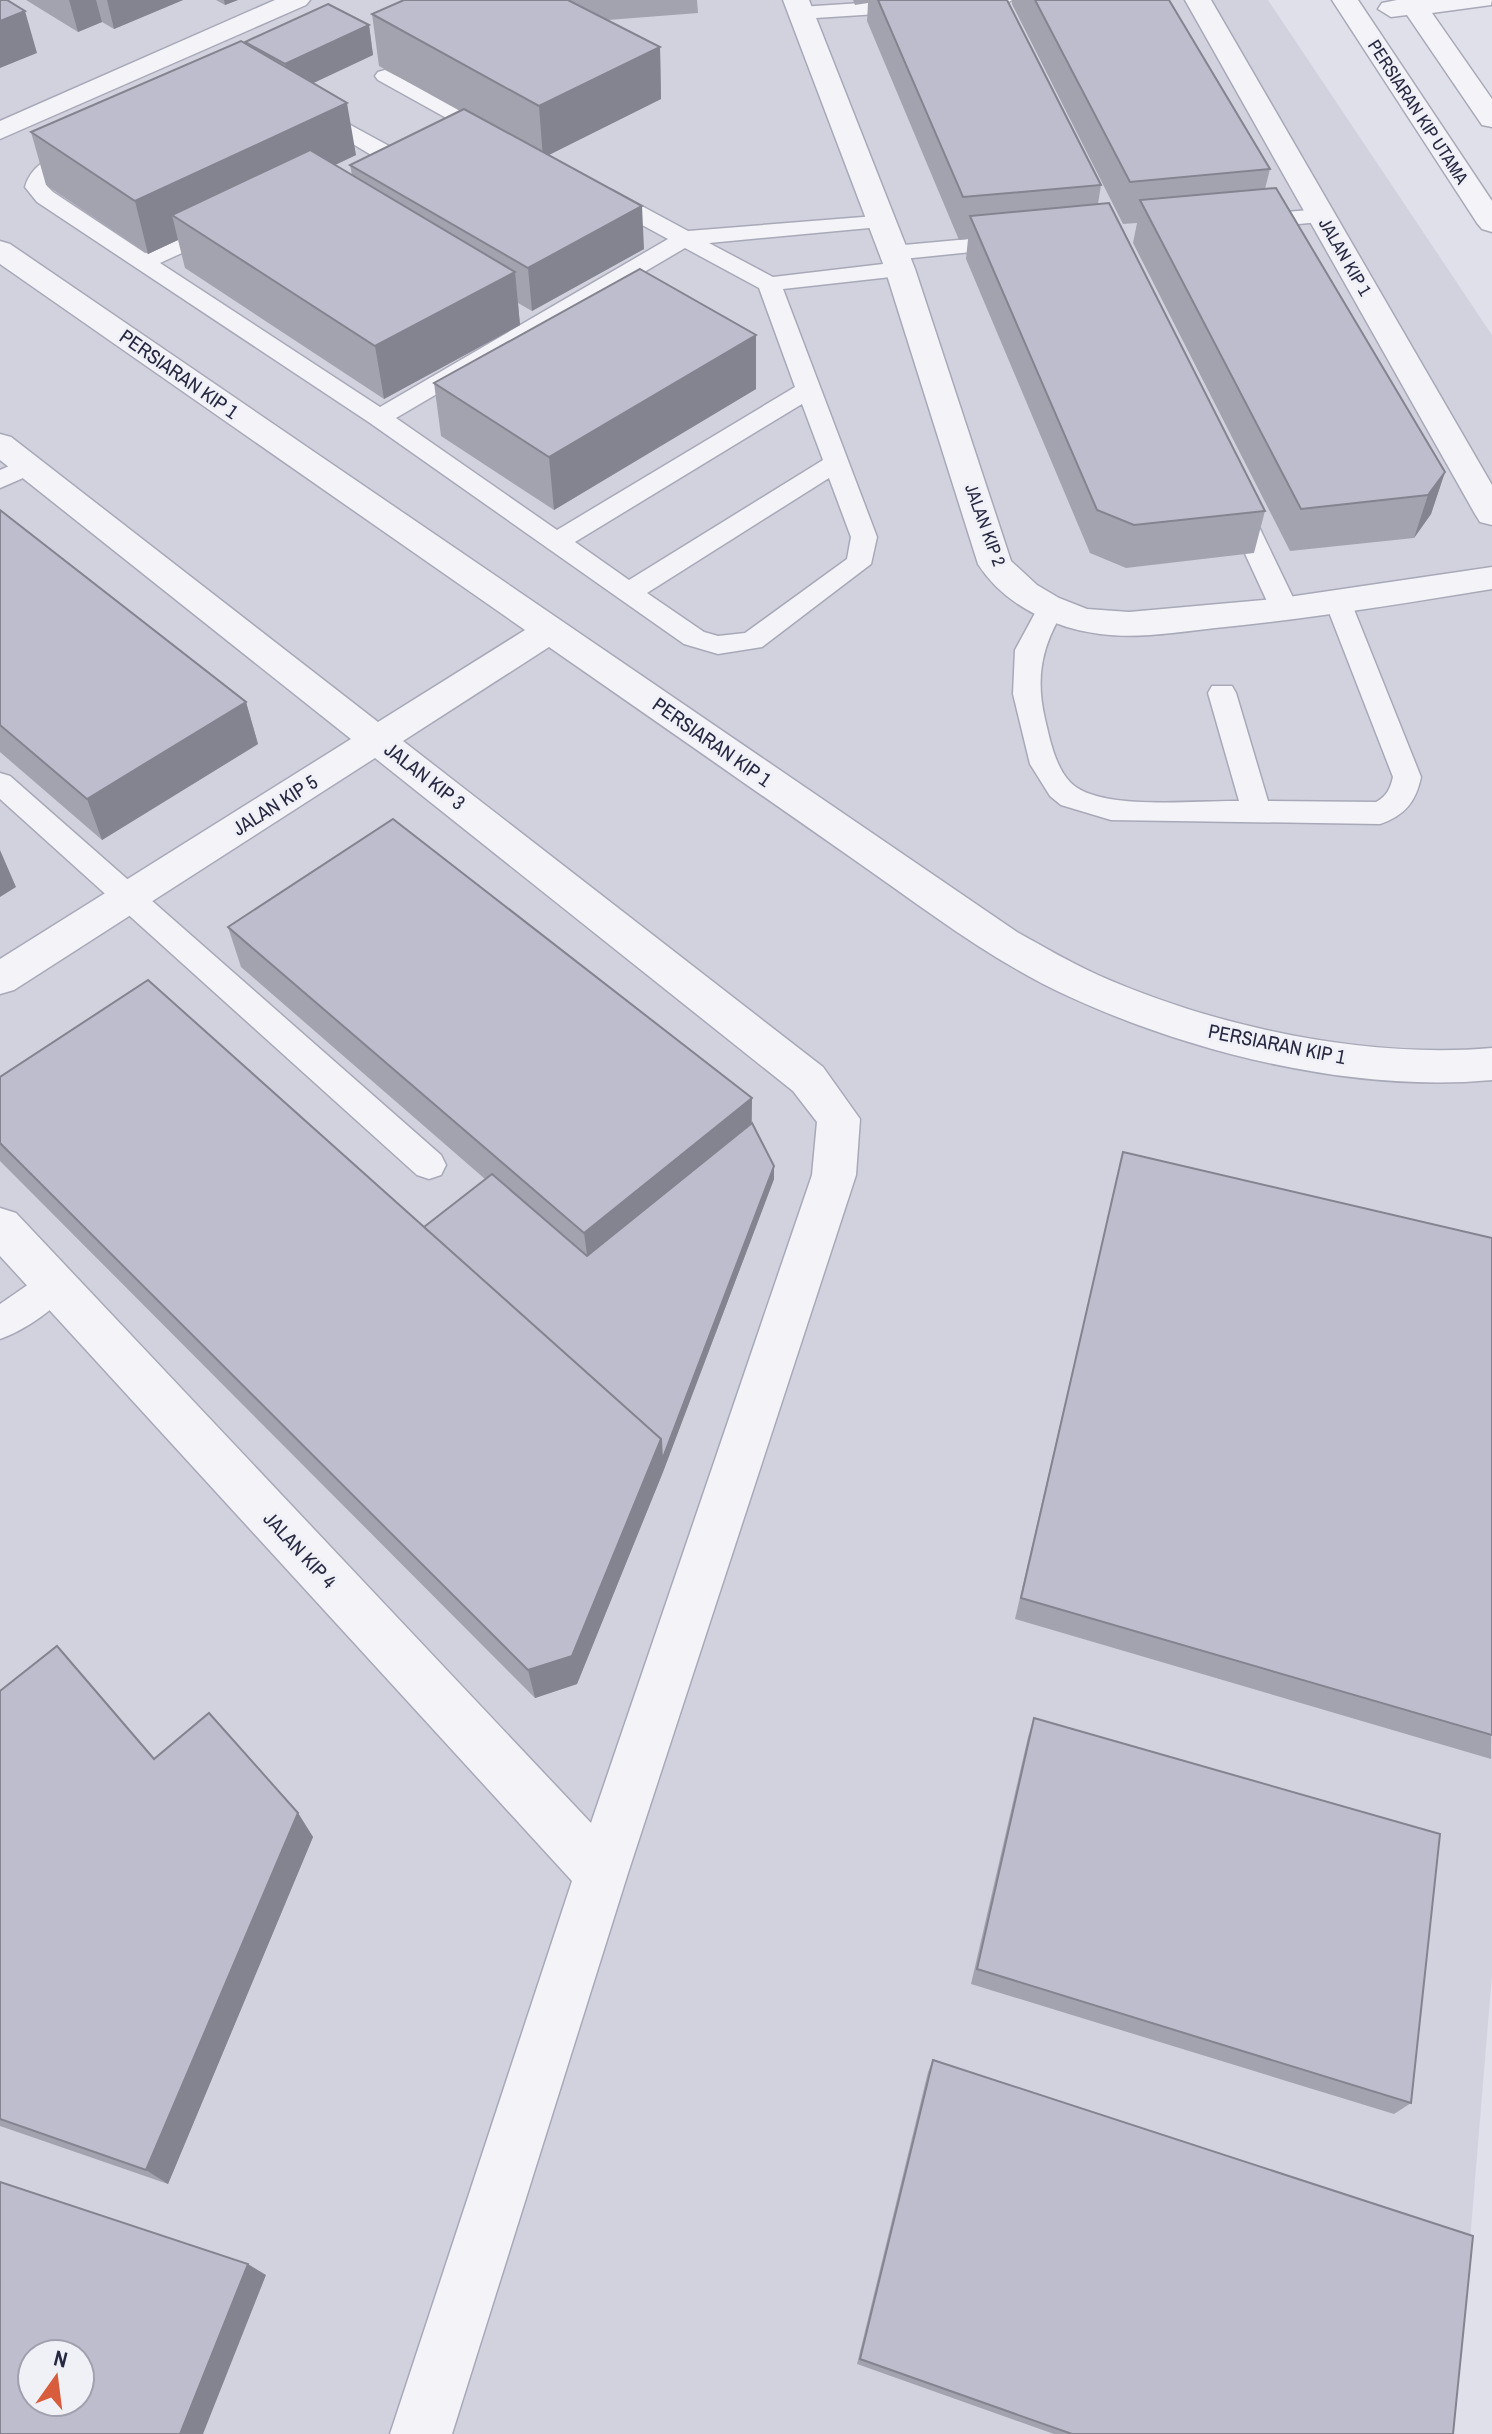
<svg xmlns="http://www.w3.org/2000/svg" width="1492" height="2434" font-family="'Archivo Narrow',sans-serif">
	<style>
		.built { fill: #d2d2df; fill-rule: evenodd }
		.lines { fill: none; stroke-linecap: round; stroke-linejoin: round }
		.lane-casing { stroke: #a8a9b8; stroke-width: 3 }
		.street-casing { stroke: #a8a9b8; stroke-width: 3 }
		.lane { fill: #f3f3f8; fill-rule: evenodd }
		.street { fill: #f3f3f8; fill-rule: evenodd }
		.wall { fill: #a3a3b0 }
		.shaded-wall { fill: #848490 }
		.building { fill: #bdbdcd; stroke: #848490; stroke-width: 2; fill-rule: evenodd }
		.labels { text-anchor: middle; stroke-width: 6; stroke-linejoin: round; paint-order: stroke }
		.far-street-label { font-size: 18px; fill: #272842; stroke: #f0f0f7 }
		.street-label { font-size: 20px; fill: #272842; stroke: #f0f0f7 }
	</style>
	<rect width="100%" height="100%" fill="#e0e0ea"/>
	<path class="built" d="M0 0H1268L1492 335V1975L1454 2434H0ZM32 2354H80V2402H32Z"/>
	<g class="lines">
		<defs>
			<path id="lane" d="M908 0H1012L1002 6 800 19 790 13 800 7Z
				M385 70 502 130 505 135 502 140H486L378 80 375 76 378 72Z
				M312 104 389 146 392 151 381 158 373 156 304 115 301 110Z
				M85 145 96 152 50 178 47 186 53 192 145 253 214 221H230L233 226 230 231 160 263 380 407 668 239 596 200 593 195 596 190H612L688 231 888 215 891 220 880 227 709 243 773 277 900 262 912 269 900 276 783 289 877 537 871 564 762 647 718 654 684 644 370 423 37 202 25 187C32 161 61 151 85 145ZM685 248 759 288 795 387 557 530 396 418ZM802 404 823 460 629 580 575 542ZM829 478 851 537 847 559 745 633 718 636 704 632 647 593Z
				M1322 209 1330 211 1333 216 1330 221 1248 229 1237 222 1248 215Z
				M1013 235 1021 237 1024 242 1021 247 893 260 882 253 893 246Z
				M28 458 37 460 41 466 37 472 0 488V470Z
				M1236 498 1245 500 1249 506 1299 610 1295 616H1275L1271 610 1223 506 1227 500Z
				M1338 593 1348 596 1351 602 1421 777C1416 802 1404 816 1380 824L1111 820 1061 805 1050 796 1030 764 1013 694 1015 650 1041 602H1061L1065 608C1042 645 1035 676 1045 719 1050 740 1055 766 1070 782 1098 812 1199 800 1239 801L1208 693 1212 686H1232L1236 693 1268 801 1376 802C1387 796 1390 789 1393 777L1325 602 1328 596Z
				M0 773 10 776 441 1155 446 1165 441 1175 429 1179 417 1175 0 799Z
				M54 1270 66 1275 71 1285C61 1307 23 1331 0 1339V1304L42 1275Z"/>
			<path id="street" d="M275 0H310L306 5 0 139V121Z
				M783 0H809L915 269 1011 561 1037 585 1059 598 1087 609 1129 612 1275 599 1492 567V589C1400 604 1308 619 1215 628 1178 632 1138 639 1100 634 1053 628 1004 605 978 564L885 269Z
				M1185 0H1211L1492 485V525L1480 522 1475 514Z
				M1332 0H1358L1492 201V232L1482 229 1477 223Z
				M1492 0 1491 5 1432 13 1492 99V127L1482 125 1407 15 1391 17 1378 9 1382 3 1397 0Z
				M0 241 10 244 1017 932C1044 947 1071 963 1098 975 1215 1027 1365 1059 1492 1048V1080C1355 1093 1195 1054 1070 997 993 962 925 909 856 861 754 790 652 718 549 647L403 741 823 1067 860 1119 856 1175 628 1873 452 2434H390L572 1881 0 1256V1208L16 1213 591 1823 812 1175 817 1122 793 1091 375 758 14 990 0 994V959L351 739 0 460V434L11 437 378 722 525 630 0 264Z"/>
		</defs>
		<use href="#lane" class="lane-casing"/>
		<use href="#street" class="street-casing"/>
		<use href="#lane" class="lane"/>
		<use href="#street" class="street"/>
	</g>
	<path class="wall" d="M26 0H183L114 29 102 22 78 32Z
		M216 0H238L225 5Z
		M404 0H697L698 13 608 20 660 47 661 99 548 155 644 249 532 311 518 303 520 325 384 399 185 268 178 240 148 254 46 185 31 132 246 44 245 42 369 25 373 55 313 83 356 155 335 165 352 175 350 165 460 111 379 66 372 14Z
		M853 0H1007L1101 185 1098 204 1265 511 1254 553 1126 568 1090 553 966 259 968 239 959 240 867 21 868 3 855 5Z
		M1012 0H1169L1270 169 1265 189 1445 472 1431 514 1414 538 1290 551 1133 243 1137 223 1123 224 1012 4Z
		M756 335V389L554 510 441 436 434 383Z
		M0 510 246 702 258 744 102 840 0 752Z
		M228 927 752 1098V1123L774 1179 663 1472 577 1684 535 1698 0 1161V1077L424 1227 485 1179 241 967Z
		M1123 1152 1492 1238 1491 1759 1015 1619Z
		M0 1691 154 1759 298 1813 313 1837 168 2184 0 2126Z
		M1034 1718 1411 2103 1394 2114 971 1984 1028 1737Z
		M933 2060 1453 2434H1054L857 2364 928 2072Z"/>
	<path class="shaded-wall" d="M69 0H96L102 22 78 32Z
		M107 0H183L114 29Z
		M224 0H238L225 5Z
		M25 11 37 53 0 68V21Z
		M369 25 373 55 290 94 285 64Z
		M660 47 661 99 543 158 539 106Z
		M347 103 356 155 196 231 172 215 178 240 148 254 135 201Z
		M642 206 644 249 532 311 528 268Z
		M515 272 520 325 384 399 375 346Z
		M756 335V389L554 510 549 457Z
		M1445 472 1431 514 1414 538 1428 495Z
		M246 702 258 744 102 840 87 799Z
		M0 850 16 887 0 897Z
		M752 1098 751 1136 589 1269 584 1233Z
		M774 1166V1179L663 1472 577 1684 535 1698 528 1670Z
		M298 1813 313 1837 168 2184 146 2170Z
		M248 2264 266 2275 203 2434H180Z"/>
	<path class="building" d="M0 0H7L25 11 0 21Z
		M404 0H568L660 47 539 106 372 14Z
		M878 0H1007L1101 185 963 197Z
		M1035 0H1169L1270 169 1130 182Z
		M328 4 369 25 285 64 245 42Z
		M241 41 347 103 135 201 31 132Z
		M464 109 642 206 528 268 350 165Z
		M310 150 515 272 375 346 172 215Z
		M1276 188 1445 472 1428 495 1301 509 1140 200Z
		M1109 203 1265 511 1134 525 1097 510 970 216Z
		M640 269 756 335 549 457 434 383Z
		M0 510 246 702 87 799 0 725Z
		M393 819 752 1098 584 1233 228 927Z
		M148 980 661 1439 572 1656 528 1670 0 1143V1077Z
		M752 1123 774 1166 662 1460 661 1439 424 1227 492 1174 587 1256Z
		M1123 1152 1492 1238V1735L1021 1598Z
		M57 1646 154 1759 209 1713 298 1813 146 2170 0 2119V1691Z
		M1034 1718 1440 1834 1411 2103 977 1969Z
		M933 2060 1473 2236 1453 2434H1072L860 2359Z
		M0 2182 248 2264 180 2434H0ZM32 2354H80V2402H32Z"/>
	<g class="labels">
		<g class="far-street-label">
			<text transform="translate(1418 112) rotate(57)" y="6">PERSIARAN KIP UTAMA</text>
			<text transform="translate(1345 257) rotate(60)" y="6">JALAN KIP 1</text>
			<text transform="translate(985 525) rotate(70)" y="6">JALAN KIP 2</text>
		</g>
		<g class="street-label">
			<text transform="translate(179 374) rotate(35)" y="7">PERSIARAN KIP 1</text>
			<text transform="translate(712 742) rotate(35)" y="7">PERSIARAN KIP 1</text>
			<text transform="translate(425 776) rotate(38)" y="7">JALAN KIP 3</text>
			<text transform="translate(275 805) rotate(-32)" y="7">JALAN KIP 5</text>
			<text transform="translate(1277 1044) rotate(11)" y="7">PERSIARAN KIP 1</text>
			<text transform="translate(300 1550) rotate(47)" y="7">JALAN KIP 4</text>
		</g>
	</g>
	<g transform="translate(56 2378) rotate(14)"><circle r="38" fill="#f0f0f7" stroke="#a0a0af" stroke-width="2"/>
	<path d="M0-6L14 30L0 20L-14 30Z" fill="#d75d3d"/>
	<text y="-12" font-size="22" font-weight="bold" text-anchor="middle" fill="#272842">N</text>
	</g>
</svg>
